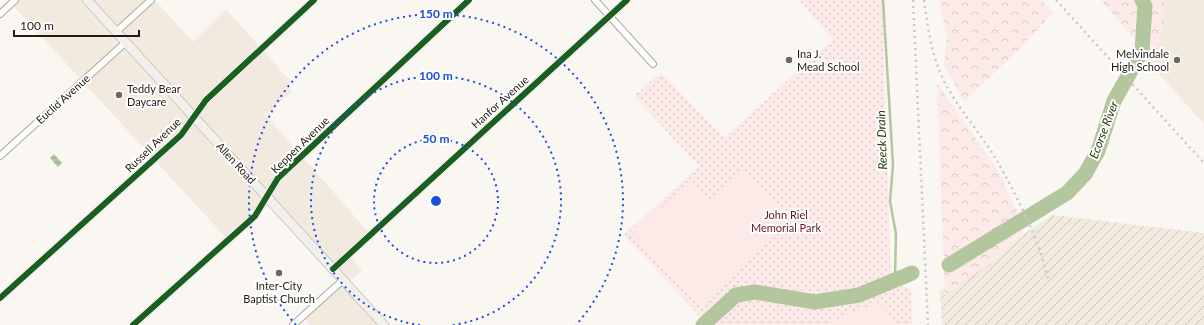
<svg xmlns="http://www.w3.org/2000/svg" width="1204" height="325" font-family="Lato,sans-serif">
	<style>
		.built { fill: #f2e9df }
		.industrial { fill: url(#industrial-furrows) }
		.forest { fill: url(#forest-crowns) }
		.park { fill: url(#park-dots) }
		.garden { fill: #fceae9 }
		.water { fill: url(#water-rules) }
		.lines { fill: none; stroke-linecap: round; stroke-linejoin: round }
		.stream { stroke: #b3c69d; stroke-width: 2.5 }
		.river { stroke: #b3c69d; stroke-width: 15 }
		.minor-casing { stroke: #aeaaa4; stroke-width: 8 }
		.secondary-casing { stroke: #aeaaa4; stroke-width: 10 }
		.minor { stroke: #fefefd; stroke-width: 6 }
		.secondary { stroke: #f2f0ec; stroke-width: 9 }
		.rail { stroke: #cac8c7; stroke-width: 2.5; stroke-dasharray: 2 4; stroke-linecap: butt }
		.cycleway-casing { stroke: #fff; stroke-width: 8 }
		.cycleway { stroke: #1b5e20; stroke-width: 6 }
		.ring { fill: none; stroke: #1d4ed8; stroke-width: 2; stroke-dasharray: 2 4 }
		.poi-dot { fill: #6e6862; stroke: #fff; stroke-width: 1.5 }
		.labels { text-anchor: middle; stroke-width: 4; stroke-linejoin: round; paint-order: stroke }
		.poi-label { font-size: 11px; fill: #221c15; stroke: #fff; text-anchor: start }
		.street-label { font-size: 11px; fill: #221c15; stroke: #fff }
		.park-label { font-size: 11px; fill: #671524; stroke: #fff }
		.water-label { font-size: 12px; font-style: italic; fill: #27390f; stroke: #fff }
		.centre { fill: #1d4ed8; stroke: #fff; stroke-width: 2 }
		.ring-label { font-size: 12px; text-anchor: middle; font-weight: bold; fill: #1d4ed8; stroke: #fff; stroke-width: 4; stroke-linejoin: round; paint-order: stroke }
	</style>
	<defs>
		<pattern id="industrial-furrows" width="10" height="10" patternUnits="userSpaceOnUse"><rect width="10" height="10" fill="#f2e9df"/><path d="M-1 1l2-2M0 10L10 0M9 11l2-2" fill="none" stroke="#cfc7be"/></pattern>
		<pattern id="forest-crowns" width="20" height="18" patternUnits="userSpaceOnUse"><rect width="20" height="18" fill="#fceae9"/><path d="M2 6a3 3 0 1 1 6 0M12 15a3 3 0 1 1 6 0" fill="none" stroke="#d8c8c7"/></pattern>
		<pattern id="park-dots" width="8" height="8" patternUnits="userSpaceOnUse"><rect width="8" height="8" fill="#fceae9"/><path d="M2 2h.1M6 6h.1" fill="none" stroke="#d8c8c7" stroke-width="1.8" stroke-linecap="round"/></pattern>
		<pattern id="water-rules" width="6" height="5" patternUnits="userSpaceOnUse"><rect width="6" height="5" fill="#b3c69d"/><path d="M0 2.5h6" fill="none" stroke="#9aaa86"/></pattern>
	</defs>
	<rect width="100%" height="100%" fill="#faf6f2"/>
	<path class="built" d="M8 0H155L193 42 226 9 291 82 287 86 291 91 289 94 268 113 266 111 264 113 371 235 348 255 362 270 347 284 384 325H310L302 316 343 280 267 197 255 216 228 240Z
		M1154 0H1204V124L1151 65Z"/>
	<path class="industrial" d="M1052 215 1204 233V325H942L940 291Z"/>
	<path class="forest" d="M939 0H1042L1053 13 1017 51 964 102 944 65 947 36Z
		M1101 0H1164C1168 17 1157 45 1153 62Z
		M937 83 997 169 1025 229 1010 249 945 295Z"/>
	<path class="park" d="M799 0H882L891 281 911 290 912 325H708L624 235 699 166 634 96 661 73 724 138 833 40Z"/>
	<path class="garden" d="M743 169 792 220 700 305 631 231 693 181 703 193 708 202Z
		M878 302 884 307 897 325H823Z"/>
	<path class="water" d="M54 154 62 163 58 167 50 158Z"/>
	<g class="lines">
		<path class="stream" d="M883 0 893 165 890 201 896 234 895 279"/>
		<path class="river" d="M949 265 1067 193 1085 174 1098 151 1114 101 1142 51 1145 6 1142 0
			M703 325 736 295 755 292 815 302 859 295 912 273"/>
		<defs>
			<path id="minor" d="M595 0 653 64
				M0 14 15 0
				M116 32 151 0
				M0 156 126 42
				M333 269 627 0
				M0 298 181 135 206 100 314 0
				M133 325 255 216 278 178 469 0
				M293 325 343 280"/>
			<path id="secondary" d="M87 0 384 325"/>
		</defs>
		<use href="#minor" class="minor-casing"/>
		<use href="#secondary" class="secondary-casing"/>
		<use href="#minor" class="minor"/>
		<use href="#secondary" class="secondary"/>
		<path class="rail" d="M913 0 928 325
			M924 0C928 29 932 59 946 85 961 112 982 135 997 161 1014 190 1044 249 1048 282
			M1056 0 1204 163"/>
		<defs>
			<path id="cycleway" d="M333 269 627 0
				M0 298 181 135 206 100 314 0
				M133 325 255 216 278 178 469 0"/>
		</defs>
		<use href="#cycleway" class="cycleway-casing"/>
		<use href="#cycleway" class="cycleway"/>
	</g>
	<g class="ring">
		<circle cx="436" cy="201" r="62"/>
		<path d="M420 325A125 125 0 1 1 452 325"/>
		<path d="M296 325A187 187 0 1 1 576 325"/>
	</g>
	<g class="poi-dot">
		<circle cx="789" cy="60" r="4"/>
		<circle cx="1177" cy="60" r="4"/>
		<circle cx="119" cy="95" r="4"/>
		<circle cx="279" cy="273" r="4"/>
	</g>
	<g class="labels">
		<g class="poi-label">
			<text x="797" y="58">Ina J.<tspan x="797" dy="13">Mead School</tspan></text>
			<text x="1169" y="58" text-anchor="end">Melvindale<tspan x="1169" dy="13">High School</tspan></text>
			<text x="127" y="93">Teddy Bear<tspan x="127" dy="13">Daycare</tspan></text>
			<text x="279" y="290" text-anchor="middle">Inter-City<tspan x="279" dy="13">Baptist Church</tspan></text>
		</g>
		<g class="street-label">
			<text transform="translate(63 99) rotate(-42)" y="4">Euclid Avenue</text>
			<text transform="translate(500 102) rotate(-42)" y="4">Hanfor Avenue</text>
			<text transform="translate(153 145) rotate(-44)" y="4">Russell Avenue</text>
			<text transform="translate(300 145) rotate(-44)" y="4">Keppen Avenue</text>
			<text transform="translate(236 163) rotate(47)" y="4">Allen Road</text>
		</g>
		<g class="park-label">
			<text x="786" y="219">John Riel<tspan x="786" dy="13">Memorial Park</tspan></text>
		</g>
		<g class="water-label">
			<text transform="translate(1104 130) rotate(-69)" y="4">Ecorse River</text>
			<text transform="translate(882 140) rotate(-92)" y="4">Reeck Drain</text>
		</g>
	</g>
	<circle cx="436" cy="201" r="6" class="centre"/>
	<g class="ring-label">
		<text x="436" y="18">150 m</text>
		<text x="436" y="80">100 m</text>
		<text x="436" y="143">50 m</text>
	</g>
	<path d="M14 30v6h125v-6" fill="none" stroke="#221c15" stroke-width="2"/>
	<text x="20" y="30" font-size="12" fill="#221c15" stroke="#ffffff" stroke-width="3" paint-order="stroke">100 m</text>
</svg>
